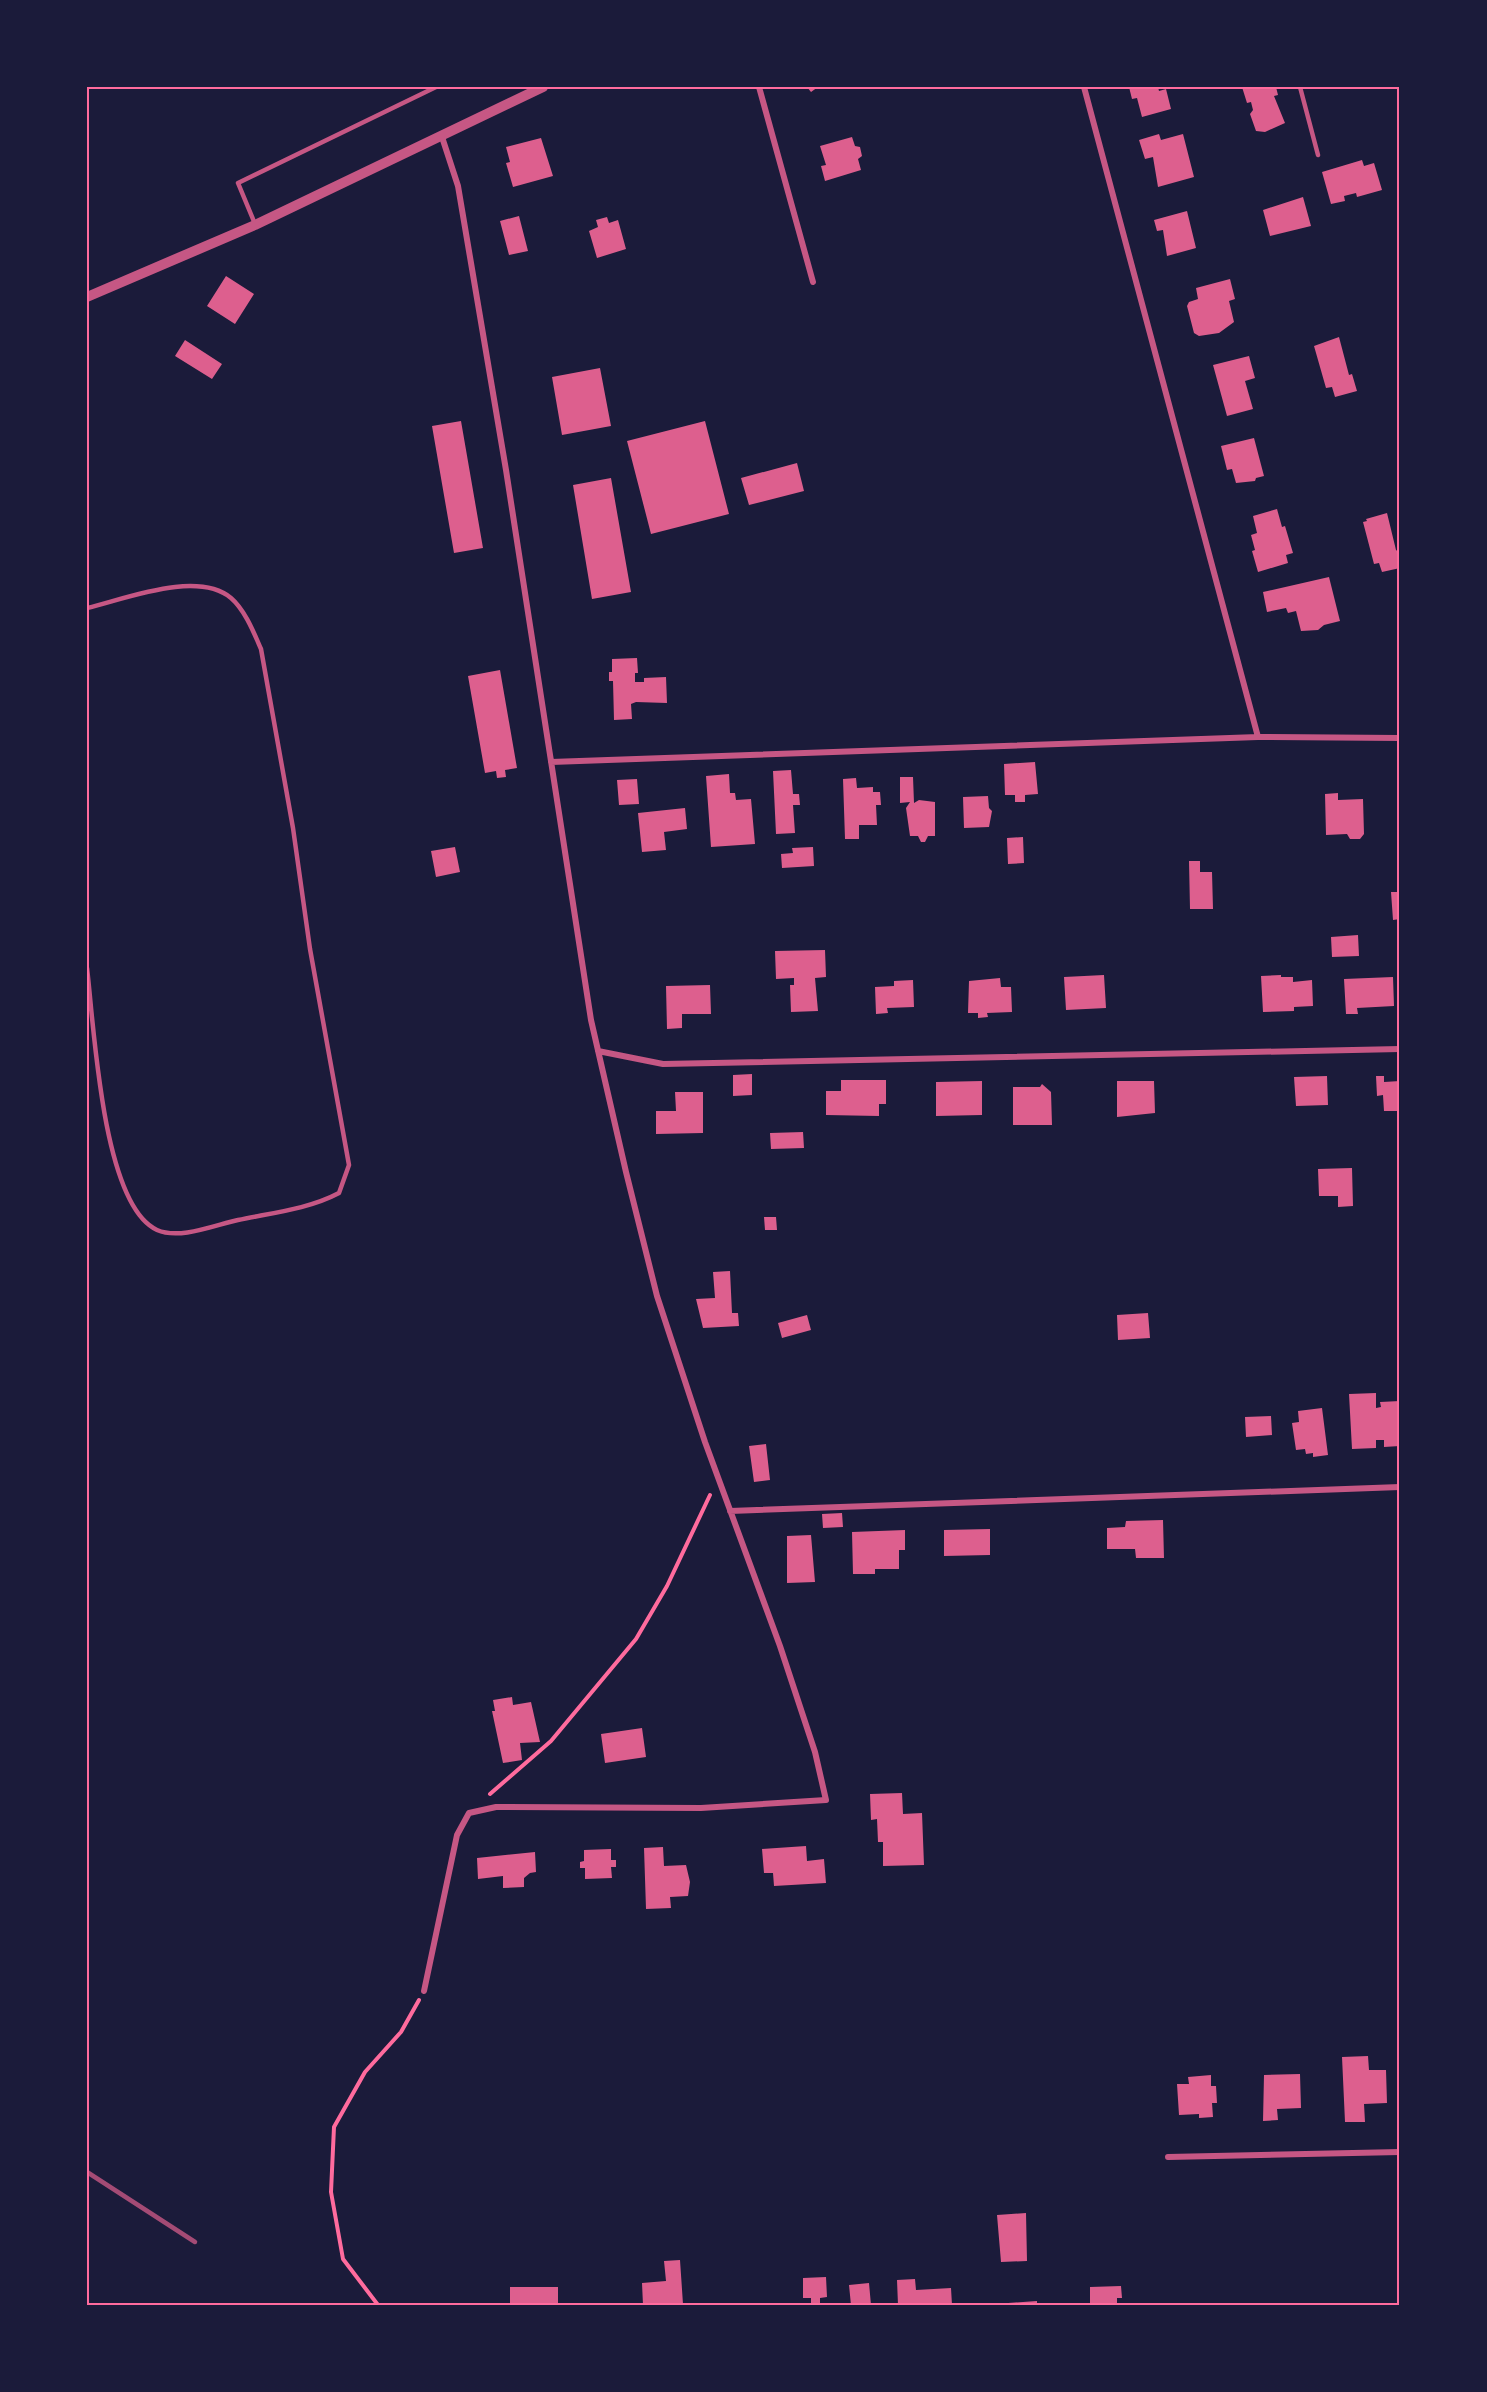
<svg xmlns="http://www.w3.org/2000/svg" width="1487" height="2392" font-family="'DejaVu Sans',sans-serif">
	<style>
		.building { fill: #dd5f8e }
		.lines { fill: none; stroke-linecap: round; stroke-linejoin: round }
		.path { stroke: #ff6b9d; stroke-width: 4 }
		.service { stroke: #c65784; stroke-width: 4.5 }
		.minor { stroke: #c65784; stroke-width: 6 }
		.tertiary { stroke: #c65784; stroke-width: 10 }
		.rail { stroke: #a44b75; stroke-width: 4.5 }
		.neatline { fill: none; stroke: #ff6b9d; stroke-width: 2 }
	</style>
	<rect width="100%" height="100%" fill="#1b1b3a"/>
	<path class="building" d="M807 87H818L811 92Z
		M1129 87H1158L1159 91 1166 89 1171 109 1142 117 1137 98 1132 99Z
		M1242 87H1276L1278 95 1274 96 1285 123 1265 132 1256 131 1250 114 1253 110 1251 102 1247 103Z
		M1159 134 1161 140 1183 134 1194 177 1158 187 1153 157 1145 159 1139 140Z
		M852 137 855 146 860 147 862 156 858 159 861 170 825 181 821 166 826 165 820 146Z
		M541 138 553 176 513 187 506 163 510 162 506 147Z
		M1362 160 1364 166 1374 163 1382 190 1357 197 1356 193 1344 196 1345 201 1331 204 1322 172Z
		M1303 197 1311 226 1270 236 1263 210Z
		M1187 211 1196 248 1167 256 1163 230 1157 231 1154 220Z
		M519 216 528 251 509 255 500 221Z
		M607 217 609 223 618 220 626 249 597 258 589 231 598 227 596 220Z
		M226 276 254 294 235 324 207 306Z
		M1230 279 1235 299 1229 301 1234 322 1219 333 1199 336 1194 333 1187 306 1189 302 1198 299 1196 288Z
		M1339 337 1349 375 1352 374 1357 391 1335 397 1332 387 1326 388 1314 346Z
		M185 340 222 364 212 379 175 356Z
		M1249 356 1255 378 1245 381 1253 409 1227 416 1213 365Z
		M600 368 611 426 562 435 552 377Z
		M461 421 483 548 454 553 432 426Z
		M705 421 729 514 651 534 627 441Z
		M1254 438 1264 476 1256 478 1255 481 1236 483 1232 469 1227 470 1221 446Z
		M797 463 804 491 749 505 741 478Z
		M611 478 631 592 592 599 573 485Z
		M1277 509 1282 527 1285 526 1293 553 1286 555 1288 563 1258 572 1252 551 1255 550 1251 535 1257 533 1253 516Z
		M1387 513 1396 550 1400 553V568L1382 572 1379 563 1374 564 1363 522 1367 521 1366 519Z
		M1329 577 1340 621 1324 625 1318 630 1301 631 1296 611 1288 613 1286 608 1267 612 1263 592Z
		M637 658 638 673H635V682H644V678L666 677 667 703 636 702 631 704 632 719 614 720 613 681H609V672H612V659Z
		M500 670 517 768 505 770 506 777 497 778 496 771 485 773 468 676Z
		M1035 762 1038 794 1025 795V802H1015V795H1005L1004 764Z
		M791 770 793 794H799L800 805H793L795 833 776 834 773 771Z
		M729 774 730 793H735L736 800 751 799 755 844 711 847 706 776Z
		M900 777H913L914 803 919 800 935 802V836H928L925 842H921L918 836H910L906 808 910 802 900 803Z
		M856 778 857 788 873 787V792H880L881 805H876L877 825H859V839H845L843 779Z
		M637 779 639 804 619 805 617 780Z
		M1338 793V800L1363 799 1364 834 1360 839H1350L1347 834 1326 835 1325 794Z
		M988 796 989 808 992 811 989 827 964 828 963 797Z
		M685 808 687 829 664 832 666 850 642 852 638 813Z
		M1023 837 1024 863 1008 864 1007 838Z
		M455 847 460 872 436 877 431 851Z
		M813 847 814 866 782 868 781 854 793 853 792 848Z
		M1189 861H1200V872H1212L1213 909H1190Z
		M1391 892H1400V919L1393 920Z
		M1358 935 1359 956 1332 957 1331 937Z
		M825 950 826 977 815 978 818 1011 791 1012 790 985H794V978L776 979 775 951Z
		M1104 975 1106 1008 1066 1010 1064 977Z
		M1281 975V977H1293V982L1312 980 1313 1006 1294 1007V1011L1263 1012 1261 976Z
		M1393 977 1394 1006 1357 1008 1358 1014H1346L1344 979Z
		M1000 978 1001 987H1011L1012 1012 987 1013 988 1017 978 1018V1013H968L969 981Z
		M913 980 914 1007 887 1008 888 1013 876 1014 875 987 894 986V981Z
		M710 985 711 1014H682V1028L667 1029 666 986Z
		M752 1074V1095L733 1096V1075Z
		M1327 1076 1328 1105 1296 1106 1294 1077Z
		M1376 1076H1384V1082L1400 1081V1119H1398L1397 1111H1384L1383 1095 1377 1096Z
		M841 1080H886V1104H879V1116L826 1115V1091H841Z
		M982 1081V1115L936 1116V1082Z
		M1117 1081H1154L1155 1113 1117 1117Z
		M1042 1084 1051 1092 1052 1125H1013V1087H1040Z
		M675 1092H703V1133L656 1134V1111H676Z
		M803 1132 804 1148 771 1149 770 1133Z
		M1352 1168 1353 1206 1338 1207V1196H1319L1318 1169Z
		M764 1217H776L777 1230H765Z
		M730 1271 732 1313H738L739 1326 703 1328 696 1299 715 1298 713 1272Z
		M1148 1313 1150 1338 1118 1340 1117 1315Z
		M807 1315 811 1330 782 1338 778 1323Z
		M1376 1393V1408L1381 1407 1380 1402 1400 1401V1446L1384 1447V1440H1376V1448L1352 1449 1349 1394Z
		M1322 1408 1328 1455 1313 1457V1453L1306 1454 1305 1449 1296 1450 1292 1423 1299 1422 1298 1411Z
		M1271 1416 1272 1435 1246 1437 1245 1417Z
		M766 1444 770 1480 754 1482 749 1446Z
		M842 1513 843 1527 823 1528 822 1514Z
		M1163 1520 1164 1558H1136L1135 1549H1107V1528L1125 1527 1126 1521Z
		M990 1529V1555L944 1556V1530Z
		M905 1530V1550H899V1569H875V1574H853L852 1532Z
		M811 1535 815 1582 787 1583V1536Z
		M512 1697 513 1705 531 1702 540 1742 520 1743 522 1760 503 1763 492 1711H495L493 1700Z
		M642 1728 646 1757 605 1763 601 1734Z
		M902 1793 903 1814 922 1813 924 1865 883 1866V1842H878L877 1819 871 1820 870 1794Z
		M806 1846 807 1861 824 1859 826 1883 774 1886 773 1873H764L762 1849Z
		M663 1847 664 1866 686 1865 690 1882 688 1896 670 1897 671 1908 646 1909 644 1848Z
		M611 1849V1860H616V1867H611L612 1878 585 1879V1868H580V1862L584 1861V1850Z
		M535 1852 536 1872 530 1873 524 1878V1887L503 1888V1876L478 1879 477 1858Z
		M1368 2056 1369 2070H1386L1387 2103 1364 2104 1365 2122H1345L1342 2057Z
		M1300 2074 1301 2108 1277 2109 1278 2120 1263 2121 1264 2075Z
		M1211 2075V2086H1216L1217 2103H1212L1213 2117 1199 2118V2114L1179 2115 1177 2084H1189L1188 2077Z
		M1026 2213 1027 2261 1001 2262 997 2215Z
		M680 2260 683 2304 643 2305 642 2283 666 2281 664 2261Z
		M826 2277 827 2297 820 2298V2303L811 2304V2298H803V2278Z
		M915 2279 916 2290 951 2288 952 2305H898L897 2280Z
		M869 2283 871 2305H851L849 2285Z
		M1121 2286 1122 2298H1117V2305H1090V2287Z
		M510 2287H558V2305H510Z
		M1037 2301V2305H1008V2303Z"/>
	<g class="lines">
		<path class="path" d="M490 1794 551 1741 636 1639 667 1586 710 1495
			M378 2305 343 2259 331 2192 334 2127 365 2072 401 2032 419 2000"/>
		<path class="service" d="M1300 87 1318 155
			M255 224 238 183 436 87
			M87 608C125 599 197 570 231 598 245 610 254 633 261 649L293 828 310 949 349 1165 339 1193C309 1209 271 1213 238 1220 215 1225 180 1240 157 1230 102 1205 94 1025 87 968"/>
		<path class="minor" d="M759 87 813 282
			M1084 87 1258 737
			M551 762 1258 737 1400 738
			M598 1051 663 1064 1400 1049
			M730 1511 1400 1487
			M424 1991 457 1835 469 1813 496 1807 701 1808 826 1800 815 1752 780 1646 705 1442 657 1296 626 1172 591 1020 506 470 458 186 442 137
			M1168 2157 1400 2152"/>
		<path class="tertiary" d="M87 297 255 225 543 87"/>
		<path class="rail" d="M87 2172 195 2242"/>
	</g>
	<rect width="1487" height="2392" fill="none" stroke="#1b1b3a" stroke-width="177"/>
	<rect x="88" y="88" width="1310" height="2216" class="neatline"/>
</svg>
